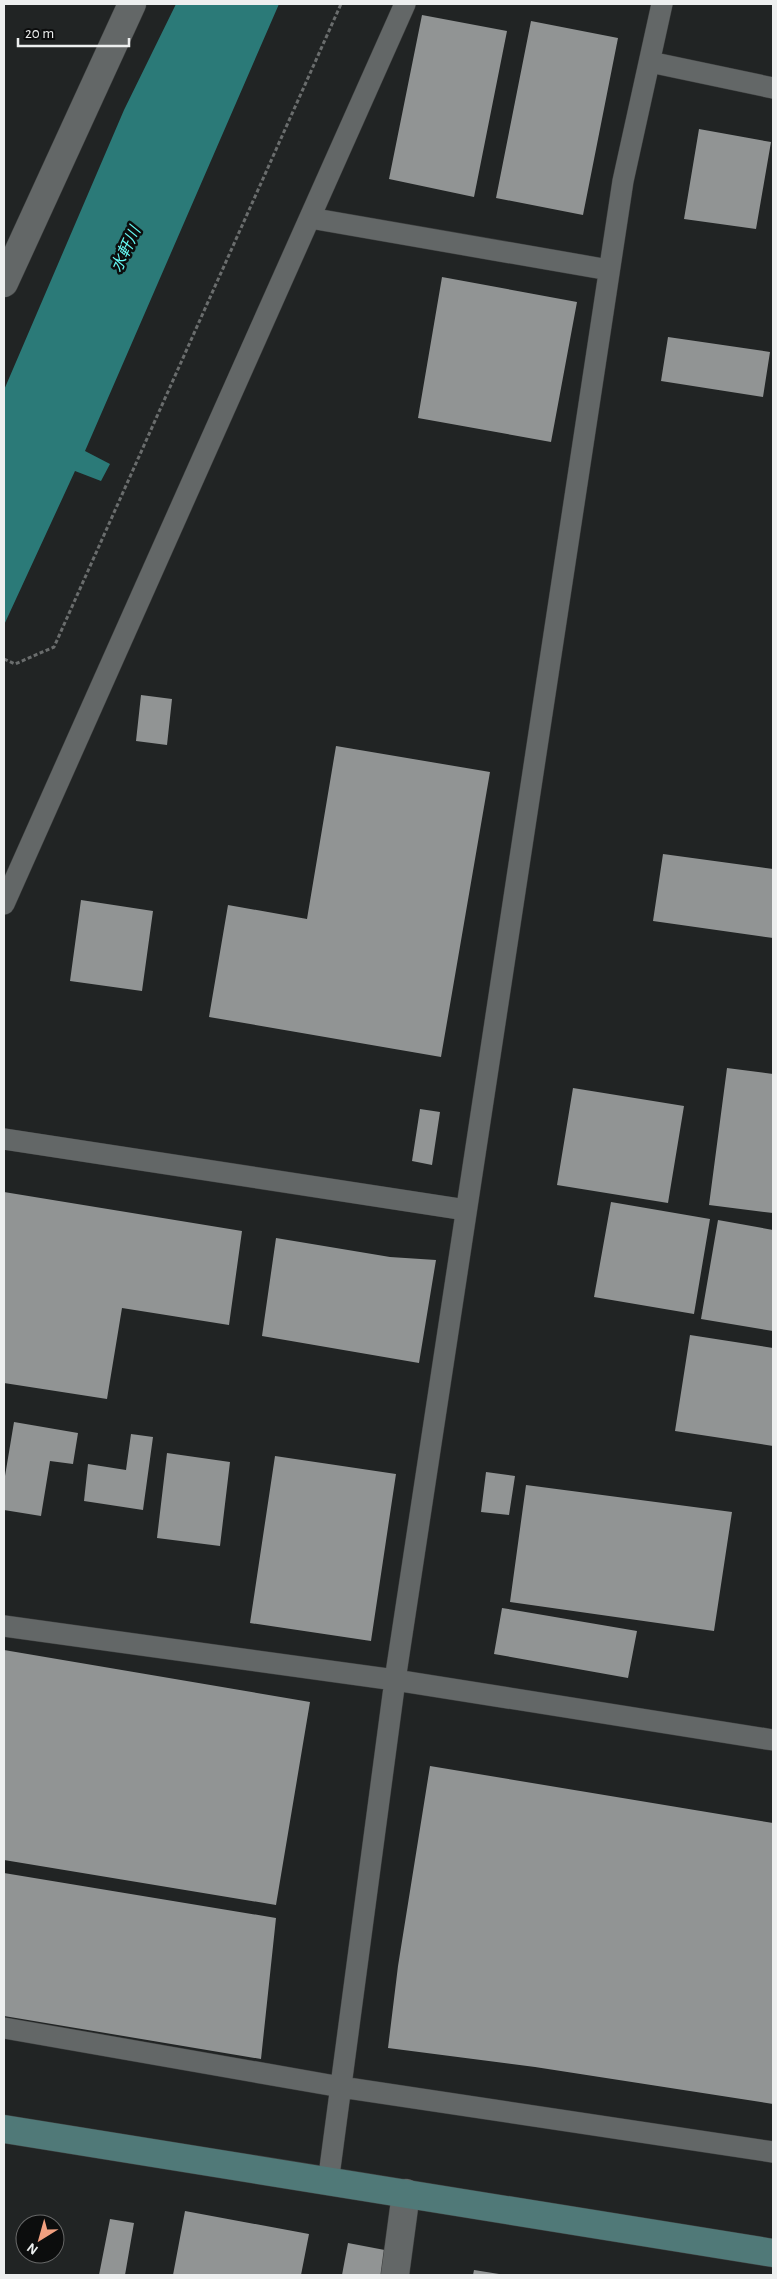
<svg xmlns="http://www.w3.org/2000/svg" width="777" height="2279" font-family="'Alegreya Sans','Noto Sans JP',sans-serif">
	<style>
		.water { fill: #2b7a78 }
		.building { fill: #919494 }
		.lines { fill: none; stroke-linecap: round; stroke-linejoin: round }
		.lane-casing { stroke: #3d3f3f; stroke-width: 22 }
		.street-casing { stroke: #3d3f3f; stroke-width: 29 }
		.secondary-casing { stroke: #3d3f3f; stroke-width: 29 }
		.path { stroke: #6a6d6d; stroke-width: 3; stroke-dasharray: 4 2.5; stroke-linecap: butt }
		.lane { stroke: #636767; stroke-width: 21 }
		.street { stroke: #636767; stroke-width: 28 }
		.secondary { stroke: #507978; stroke-width: 28 }
		.labels { text-anchor: middle; stroke-width: 5; stroke-linejoin: round; paint-order: stroke }
		.water-label { font-size: 16px; font-style: italic; fill: #66f9f4; stroke: #0c0d0d }
	</style>
	<rect width="100%" height="100%" fill="#212424"/>
	<path class="water" d="M176 4H279L85 451 110 464 101 481 75 471 4 625V390L124 110Z"/>
	<path class="building" d="M422 15 507 31 474 197 389 179Z
		M531 21 618 38 583 215 496 198Z
		M699 129 771 142 756 229 684 219Z
		M442 277 577 302 551 442 418 418Z
		M668 337 770 352 763 397 661 381Z
		M141 695 172 699 167 745 136 741Z
		M336 746 490 772 441 1057 209 1017 228 905 307 919Z
		M663 854 773 869V938L653 921Z
		M81 900 153 911 142 991 70 981Z
		M727 1068 773 1074V1213L709 1205Z
		M573 1088 684 1106 668 1203 557 1185Z
		M420 1109 440 1112 432 1165 412 1161Z
		M4 1192 242 1231 229 1325 122 1308 107 1399 4 1383Z
		M611 1202 710 1219 694 1314 594 1297Z
		M718 1220 773 1230V1331L701 1319Z
		M276 1238 390 1257 436 1260 419 1363 262 1336Z
		M690 1335 773 1348V1446L675 1431Z
		M14 1422 78 1433 73 1464 50 1461 41 1516 4 1510V1482Z
		M131 1434 153 1437 143 1510 84 1501 88 1464 126 1470Z
		M167 1453 230 1462 220 1546 157 1538Z
		M275 1456 396 1474 371 1641 250 1623Z
		M486 1472 515 1476 509 1515 481 1512Z
		M526 1485 732 1512 714 1631 510 1602Z
		M502 1608 637 1631 628 1678 494 1654Z
		M4 1650 310 1702 276 1905 4 1860Z
		M430 1766 773 1823V2104L535 2067 388 2048 398 1966Z
		M4 1873 276 1918 261 2059 4 2016Z
		M185 2211 309 2234 301 2275H173Z
		M110 2219 134 2223 125 2275H99Z
		M348 2243 390 2251 386 2275H342Z
		M474 2270 499 2274V2275H473Z"/>
	<g class="lines">
		<defs>
			<path id="lane" d="M650 62 773 88
				M310 218 609 270
				M4 904 405 4
				M4 1139 466 1210
				M4 1626 395 1680 773 1740
				M4 2028 341 2087 773 2152
				M328 2183 395 1680 623 181 662 4"/>
			<path id="street" d="M4 283 132 4
				M395 2275 406 2193"/>
			<path id="secondary" d="M4 2129 773 2253"/>
		</defs>
		<use href="#lane" class="lane-casing"/>
		<use href="#street" class="street-casing"/>
		<use href="#secondary" class="secondary-casing"/>
		<path class="path" d="M4 659 15 664 54 647 341 4"/>
		<use href="#lane" class="lane"/>
		<use href="#street" class="street"/>
		<use href="#secondary" class="secondary"/>
	</g>
	<g class="labels">
		<g class="water-label">
			<text transform="translate(125 249) rotate(-65)" y="6">水軒川</text>
		</g>
	</g>
	<rect width="777" height="2279" fill="none" stroke="#edefef" stroke-width="10"/>
	<g transform="translate(40 2239) rotate(217)"><circle r="24" fill="#0c0d0d" stroke="#666767"/>
	<path d="M0-4L9 19L0 12L-9 19Z" fill="#f2a080"/>
	<text y="-8" font-size="14" font-weight="bold" text-anchor="middle" fill="#edefef">N</text>
	</g>
	<path d="M18 38v8h111v-8" fill="none" stroke="#edefef" stroke-width="2.5"/>
	<text x="25" y="38" font-size="15" fill="#edefef" stroke="#0c0d0d" stroke-width="4" paint-order="stroke">20 m</text>
</svg>
